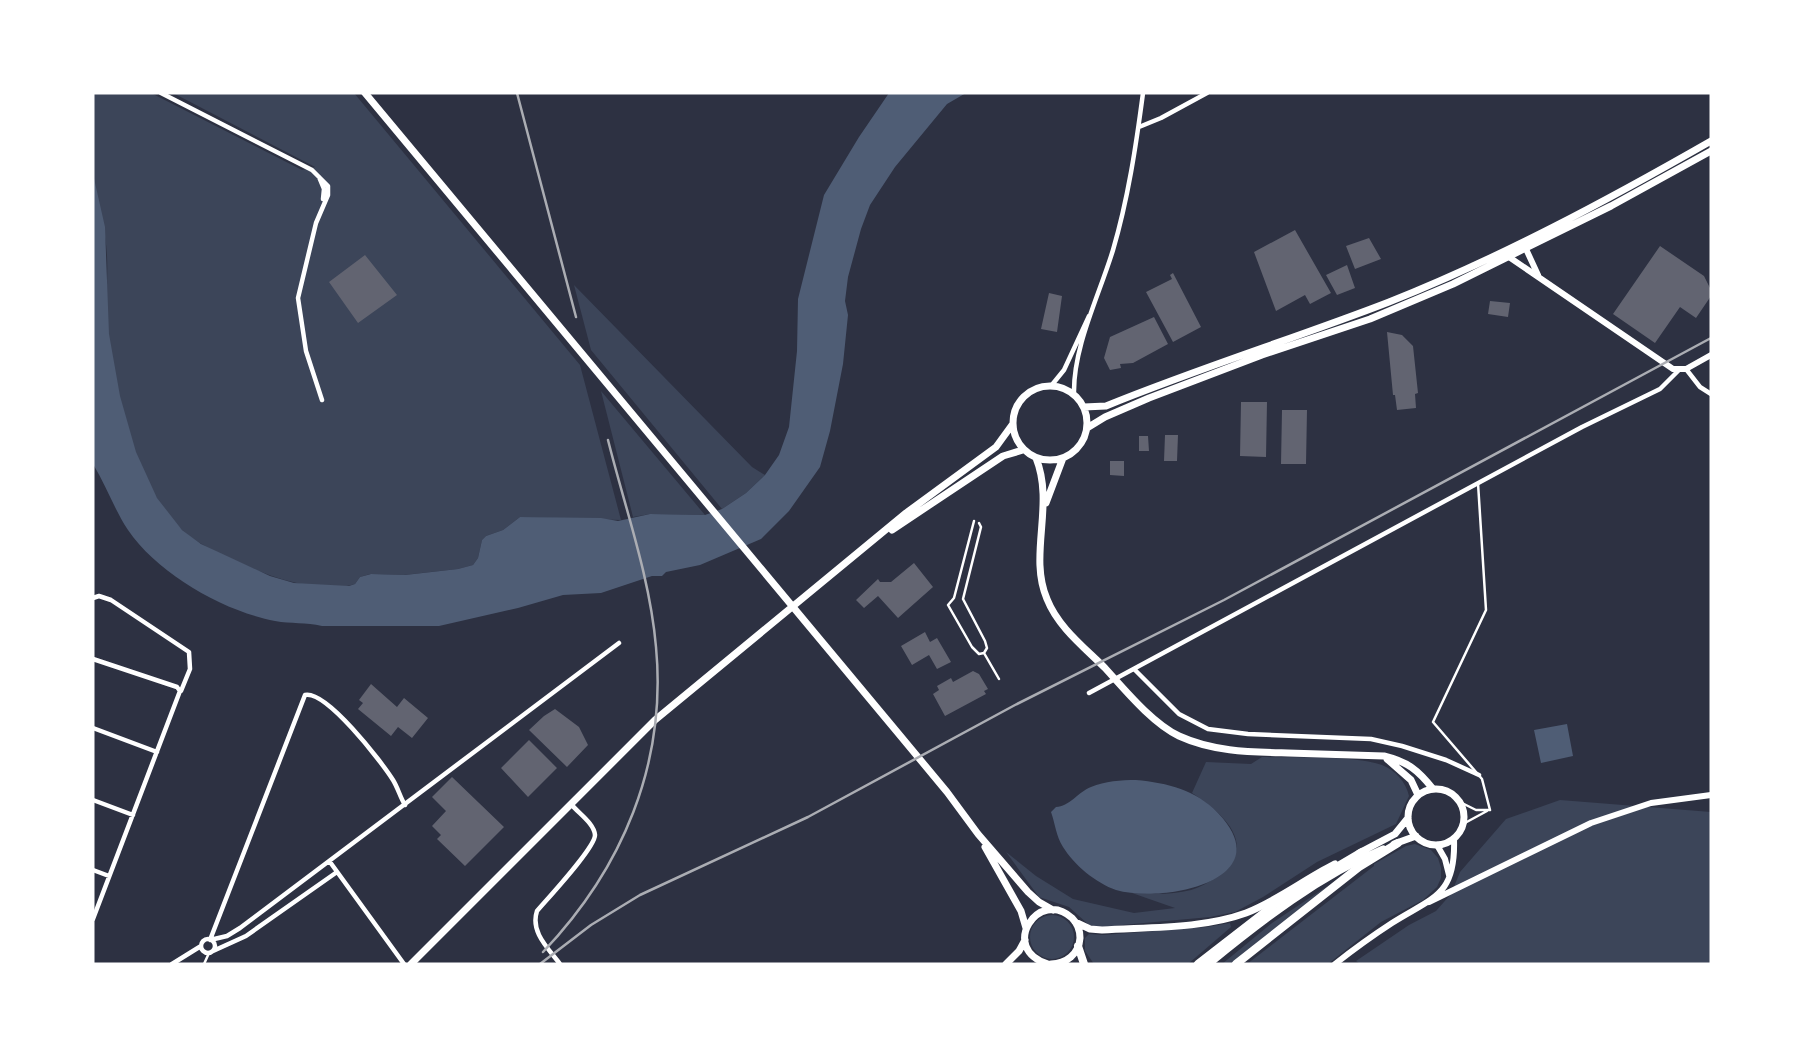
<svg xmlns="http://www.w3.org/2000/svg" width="1804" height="1057" font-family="'Space Grotesk',sans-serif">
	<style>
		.green { fill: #3c4559 }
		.water { fill: #4f5d75 }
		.building { fill: #626471 }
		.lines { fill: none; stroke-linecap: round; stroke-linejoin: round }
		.service { stroke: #fff; stroke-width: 2.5 }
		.minor { stroke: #fff; stroke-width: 4.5 }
		.tertiary { stroke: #fff; stroke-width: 6 }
		.secondary { stroke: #fff; stroke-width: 6 }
		.primary { stroke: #fff; stroke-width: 7 }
		.trunk { stroke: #fff; stroke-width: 8 }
		.rail { stroke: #abadb3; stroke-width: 2.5 }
	</style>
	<rect width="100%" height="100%" fill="#2d3142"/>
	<path class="green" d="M93 93H151L302 170 315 167 173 93H354L580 365 621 520 520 517 503 530 486 536 482 540 478 558 473 565 458 569 404 575 370 574 360 577 355 584C326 594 279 580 252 568 229 557 202 548 182 530 135 488 109 376 107 314 106 295 108 275 107 256 106 227 95 200 93 172 91 146 93 119 93 93Z
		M574 285 752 467 765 475 746 493 722 509 591 350Z
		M601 391 705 515 650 514 633 517Z
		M1262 757C1293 758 1355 755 1382 765 1395 770 1406 782 1409 796L1396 824 1317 862 1263 897 1235 912 1210 917 1100 927 1089 925 1069 907 1039 897 1006 852 1036 876 1073 899 1134 913 1175 908 1132 893C1152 894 1172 895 1191 890 1201 887 1211 881 1219 875 1260 844 1221 812 1192 793L1206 762 1251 764Z
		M1560 800 1711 812V964H1360L1356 961 1409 925 1436 911 1451 894 1460 872 1506 819Z
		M1415 844 1431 850 1438 858 1441 868V878L1437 887 1423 900 1381 922 1328 964H1247L1374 866V864L1406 846Z
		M1329 885 1231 964H1222L1272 923Z
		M1030 937a22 22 0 1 1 44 0a22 22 0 1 1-44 0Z
		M1230 923 1231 927 1188 964H1094L1085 951V938L1089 934 1103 935 1207 927Z"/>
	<path class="water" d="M889 93H966L947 104 895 167 870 205 861 229 848 277 845 301 848 315 843 364 830 431 820 467 789 511 761 539 700 565 666 572 662 576H652L601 593 563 595 518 608 439 626H322C306 622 291 624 275 621 223 611 158 574 128 530 114 509 106 485 93 464V174L105 227 109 334 120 396 136 452 157 498 182 530 201 544 270 576 294 583 349 586 355 584 360 577 371 574 405 575 458 569 473 565 478 558 482 540 486 536 503 530 520 517 601 518 618 521 650 514 705 515 722 509 746 493 765 475 779 455 789 427 797 351 798 299 824 195 859 137Z
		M1567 724 1573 756 1541 763 1534 730Z
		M1136 780C1168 783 1196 790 1218 813 1282 880 1164 904 1116 890 1096 883 1074 865 1063 847 1056 836 1055 823 1051 812L1056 807C1069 807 1078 792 1091 787 1105 781 1121 780 1136 780Z"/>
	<path class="building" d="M1295 230 1331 293 1310 304 1305 295 1276 311 1254 252Z
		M1369 238 1381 259 1355 269 1346 246Z
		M1660 246 1704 276 1711 290V296L1696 318 1680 307 1655 343 1613 314Z
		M365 255 397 295 358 323 329 282Z
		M1347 265 1355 288 1337 295 1326 275Z
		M1173 273 1201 327 1173 342 1146 292 1172 279 1170 275Z
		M1049 293 1062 296 1057 332 1041 329Z
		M1490 301 1510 303 1508 317 1488 314Z
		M1154 317 1168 344 1133 363 1120 364 1121 368 1110 370 1104 358 1110 337Z
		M1387 332 1402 335 1413 346 1418 393 1415 394 1416 408 1397 410 1395 395H1393Z
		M1241 402H1267L1266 457 1240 456Z
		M1282 410H1307L1306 464H1281Z
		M1165 435H1178L1177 461H1164Z
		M1139 436H1148L1149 451H1139Z
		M1110 461H1124V476L1110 475Z
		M914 563 933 587 898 618 878 596 864 608 856 600 878 579 880 582H891Z
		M925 632 930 642 937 638 951 662 937 669 929 655 912 665 901 646Z
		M973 671 979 674 988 689 984 691 986 694 945 716 933 694 939 690 937 686 951 678 953 682Z
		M371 684 397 707 404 698 428 718 412 738 398 727 391 736 358 709 363 703 359 700Z
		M555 709 579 727 588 745 567 767 529 730 544 716Z
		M529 740 557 768 528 797 501 768Z
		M452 777 504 827 465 866 437 839 441 835 432 826 446 811 432 797Z"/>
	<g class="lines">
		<path class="service" d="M1478 483 1486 610 1433 722 1482 779 1490 810
			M974 521 954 598 948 605 972 647 979 654 984 653 999 679
			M979 523 981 527 963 599 985 641 987 648 984 653
			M1460 802 1476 810H1490
			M1463 824 1487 811
			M204 964 209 953"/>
		<path class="minor" d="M161 93 312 170 328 186V195L316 223 298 298 306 351 322 400
			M1139 127 1161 118 1207 93
			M319 177 324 189 323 199
			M1686 369 1700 387 1711 394
			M1051 386 1064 370 1089 316
			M1074 394C1073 347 1099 296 1113 250 1128 199 1136 146 1143 93
			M93 598 99 596 111 600 189 652 190 669 181 691
			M93 659 177 687 180 691 93 919
			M1134 669 1179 714 1208 729 1248 734 1371 739 1402 746 1446 760 1479 775
			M1089 693 1582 427 1660 389 1679 370
			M93 728 157 752
			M93 800 133 815
			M330 862 404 964
			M93 870 109 876
			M201 946a7 7 0 1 1 14 0a7 7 0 1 1-14 0Z
			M210 940 227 936 240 928 619 643
			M210 940 305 695C326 690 381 761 393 780 398 788 400 797 405 805
			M213 951 246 936 337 872
			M172 964 201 946
			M560 964C548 948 530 932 537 911 548 898 595 848 595 835 594 823 578 813 571 804"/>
		<path class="tertiary" d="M1437 845 1445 859 1449 875
			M1429 902 1591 823 1651 803 1711 795
			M1335 964C1354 949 1372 936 1392 923 1433 897 1456 896 1454 839"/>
		<path class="secondary" d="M1526 249 1538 275
			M1509 257 1673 369H1686L1711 355"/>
		<path class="primary" d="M365 93 898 733 947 792 978 834 1028 892 1039 902 1053 910
			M1013 423a37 37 0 1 1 74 0a37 37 0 1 1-74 0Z
			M1084 407 1106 406C1199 368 1296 338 1389 302 1500 258 1608 200 1711 141
			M1087 428 1105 417 1149 398 1262 355 1370 319 1453 284 1611 206 1711 151
			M1036 458C1055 505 1028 555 1047 599 1058 627 1084 647 1105 668 1125 690 1152 723 1179 736 1214 752 1251 752 1288 753 1320 754 1352 755 1384 756 1408 762 1418 770 1433 789
			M1046 503 1063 458
			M892 530 1003 456 1023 450
			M1387 759 1411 780 1418 795
			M1408 817a28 28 0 1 1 56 0a28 28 0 1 1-56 0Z
			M1394 844 1416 836
			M985 847 1021 911 1026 928
			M1359 853 1395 834 1408 818
			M1075 922 1090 929 1102 930C1149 927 1202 929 1246 913 1277 901 1305 879 1335 864
			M411 964 655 720 906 513 996 447 1012 425
			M1006 964 1019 951 1025 940
			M1048 964C998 949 1039 887 1072 918 1077 923 1080 931 1080 938 1079 954 1066 964 1051 964
			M1209 964C1263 920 1318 877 1383 849"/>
		<path class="trunk" d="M1078 946 1084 964
			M1198 964 1279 901 1362 852
			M1236 964 1359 867 1398 843"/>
		<path class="rail" d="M517 93 576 317
			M543 952C622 869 667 764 656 647 650 577 625 508 608 440
			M540 964 591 925 640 895 808 817 1015 705 1224 600 1711 338"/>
	</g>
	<rect width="1804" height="1057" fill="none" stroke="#ffffff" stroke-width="189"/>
</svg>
